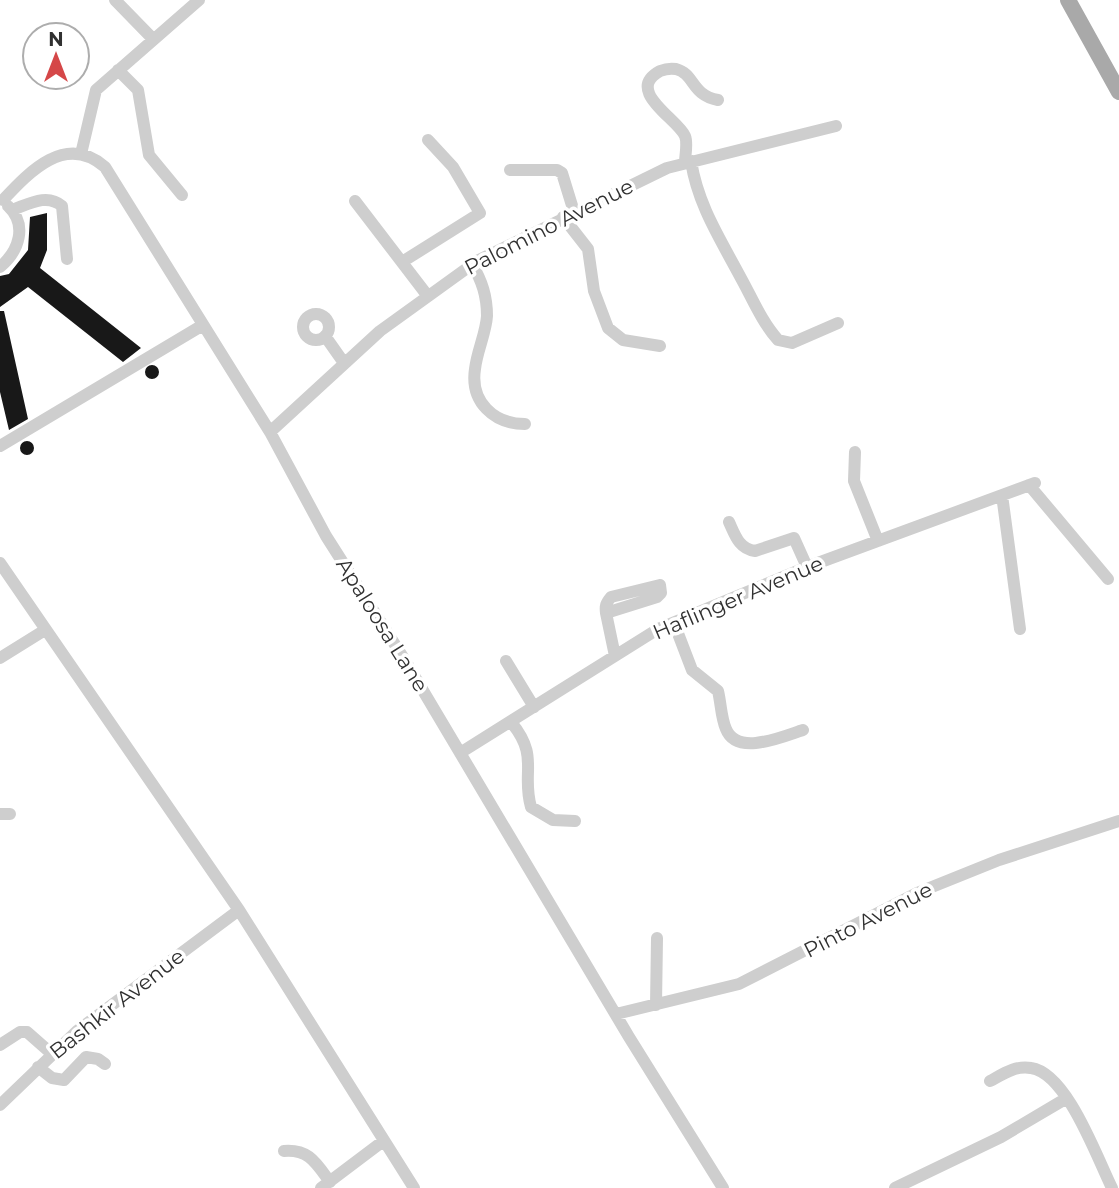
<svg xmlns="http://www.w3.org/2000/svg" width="1119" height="1188" font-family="Montserrat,sans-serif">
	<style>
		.building { fill: #181818 }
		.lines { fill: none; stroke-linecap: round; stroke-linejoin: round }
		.minor { stroke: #cecece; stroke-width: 12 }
		.major { stroke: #a9a9a9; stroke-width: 16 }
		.labels { text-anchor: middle; stroke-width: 7; stroke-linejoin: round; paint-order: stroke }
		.street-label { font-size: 21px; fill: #313131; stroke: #fff }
	</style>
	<rect width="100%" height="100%" fill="#fff"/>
	<path class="building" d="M47 213V250L40 268 141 348 123 362 28 287 0 307V276L9 274 28 250 30 217Z
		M0 311H4L28 419 9 430 0 392Z
		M145 372a7 7 0 1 1 14 0a7 7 0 1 1-14 0Z
		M20 448a7 7 0 1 1 14 0a7 7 0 1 1-14 0Z"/>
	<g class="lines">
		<path class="minor" d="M115 0 153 39
			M118 70 138 90 149 155 182 195
			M81 154 96 90 199 0
			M691 161C698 206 721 240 742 280 753 300 762 322 778 340L792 343 838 323
			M685 163C685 155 688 143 685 136 678 119 624 91 660 71 665 69 670 68 676 69 695 74 691 95 718 100
			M510 170H557L562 173 574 212
			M3 200C30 171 66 133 105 167L270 432 326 536 406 662 629 1037 723 1188
			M355 201 427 295
			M12 210C29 204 47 193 62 206L67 259
			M563 217 588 249 594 291 608 328 623 340 660 346
			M402 262 480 213 453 167 428 140
			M472 264C482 281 487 296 487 316 486 333 477 351 475 369 470 402 494 424 525 424
			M0 267C19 251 28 225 8 206
			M303 327a13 13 0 1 1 26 0a13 13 0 1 1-26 0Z
			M325 336 344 363
			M270 432 380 331 477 261 667 168 836 126
			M0 446 203 325
			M855 452 854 481 878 541
			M1029 485 1108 579
			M1002 495 1020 629
			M729 522C735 535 739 549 755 551L794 538 807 567
			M0 563 239 910 414 1188
			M606 613 657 597 661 593 660 585 611 597C606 603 605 606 606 613L615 656
			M674 623 692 670 718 691C721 703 721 718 726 729 737 757 784 736 803 730
			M0 658 45 630
			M506 661 534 707
			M511 722C540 757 521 772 531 807L553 820 575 821
			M460 753 658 629 807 567 1035 483
			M0 814H10
			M656 1005 657 938
			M616 1014 739 984 917 893 999 860 1119 821
			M0 1045 20 1032H27L52 1054
			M38 1067 52 1078 64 1080 86 1057 98 1059 105 1064
			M990 1081C1003 1074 1016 1065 1031 1068 1067 1073 1097 1158 1112 1188
			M0 1105 77 1031 239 910
			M284 1151C309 1149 316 1163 330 1182
			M321 1188 382 1142
			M895 1188 1001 1137 1067 1098"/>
		<path class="major" d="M1068 0 1119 92"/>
	</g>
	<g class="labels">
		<g class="street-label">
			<text transform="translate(549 227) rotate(-27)" y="7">Palomino Avenue</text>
			<text transform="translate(738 598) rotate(-23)" y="7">Haflinger Avenue</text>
			<text transform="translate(382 625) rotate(58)" y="7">Apaloosa Lane</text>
			<text transform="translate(868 920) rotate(-27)" y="7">Pinto Avenue</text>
			<text transform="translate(117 1004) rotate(-38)" y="7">Bashkir Avenue</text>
		</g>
	</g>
	<g transform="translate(56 56)"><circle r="33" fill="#ffffff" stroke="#adadad" stroke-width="2"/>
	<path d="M0-5L12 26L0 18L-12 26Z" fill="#d54748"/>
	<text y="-10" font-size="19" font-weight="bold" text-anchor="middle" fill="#313131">N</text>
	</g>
</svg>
